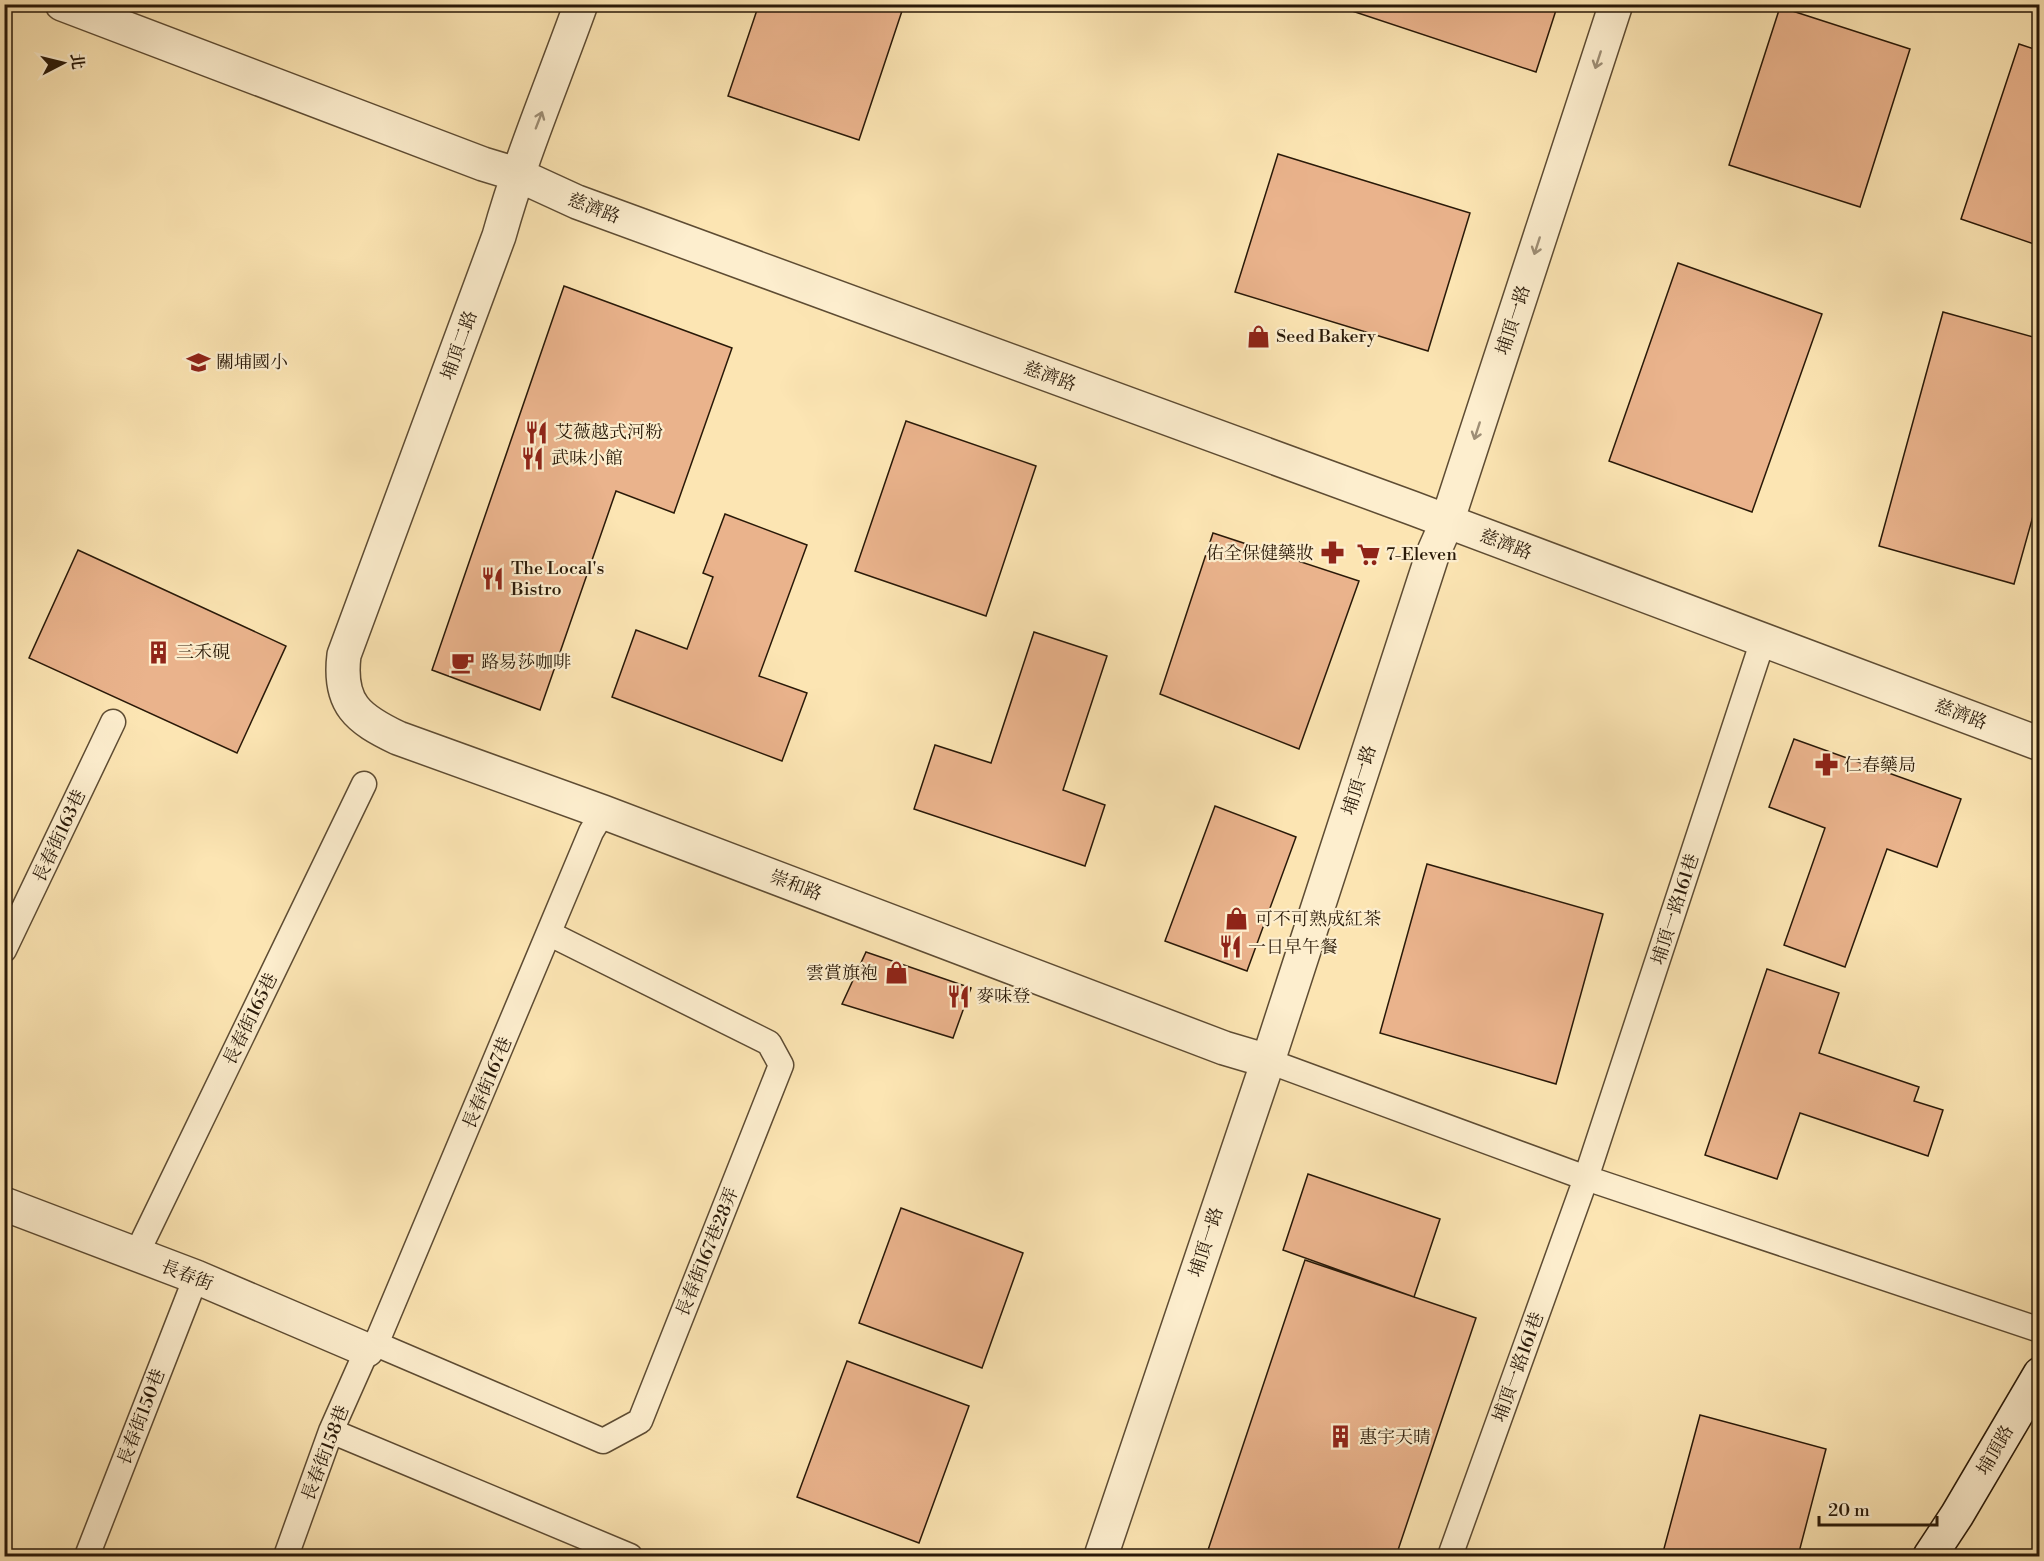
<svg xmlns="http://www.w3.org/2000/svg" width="2044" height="1561" font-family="'Libre Bodoni','Noto Serif TC',serif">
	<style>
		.building { fill: #eab38c; stroke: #291908; stroke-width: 1.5 }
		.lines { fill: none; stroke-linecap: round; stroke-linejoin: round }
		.lane-casing { stroke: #5e4c33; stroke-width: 27 }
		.street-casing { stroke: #5e4c33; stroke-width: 36 }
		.secondary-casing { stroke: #291908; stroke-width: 36 }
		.lane { stroke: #fdeece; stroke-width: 24 }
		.street { stroke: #fdeece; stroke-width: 33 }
		.secondary { stroke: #fdeece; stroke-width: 33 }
		.oneway { stroke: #9e8e75 }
		.labels { text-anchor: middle; stroke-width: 4.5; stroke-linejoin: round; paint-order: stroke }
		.street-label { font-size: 18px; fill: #291908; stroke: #fdeece }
		.poi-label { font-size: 18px; fill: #291908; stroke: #fdeece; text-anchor: start }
	</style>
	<rect width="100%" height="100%" fill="#fce5b3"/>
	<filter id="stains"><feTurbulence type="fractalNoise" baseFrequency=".00333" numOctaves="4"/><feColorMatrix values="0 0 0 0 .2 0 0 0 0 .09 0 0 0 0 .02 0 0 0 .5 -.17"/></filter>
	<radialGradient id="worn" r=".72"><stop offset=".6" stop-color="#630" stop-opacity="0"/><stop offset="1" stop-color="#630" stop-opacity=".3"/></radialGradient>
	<path class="building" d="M759 4H891L903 8 859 140 728 96Z
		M1350 4H1558L1536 72 1349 10Z
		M1780 7 1910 49 1860 207 1729 165Z
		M2019 44 2040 51V246L1961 219Z
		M1278 154 1470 213 1428 351 1235 292Z
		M1678 263 1822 314 1752 512 1609 461Z
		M564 286 732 348 674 513 616 491 540 710 432 670Z
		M1943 312 2040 339V491L2014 584 1879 546Z
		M906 421 1036 466 986 616 855 571Z
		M725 514 807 545 759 676 807 693 782 761 612 697 636 630 687 649 713 577 703 573Z
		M1213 533 1359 581 1299 749 1160 694Z
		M78 550 286 646 237 753 29 658Z
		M1034 632 1107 656 1063 790 1105 805 1085 866 914 809 935 745 991 763Z
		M1794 739 1961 799 1937 867 1887 849 1845 967 1784 945 1825 828 1769 807Z
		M1215 806 1296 837 1247 971 1165 941Z
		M1427 864 1603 914 1556 1084 1380 1033Z
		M866 952 971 988 953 1038 842 1004Z
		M1767 969 1839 993 1819 1053 1919 1087 1914 1101 1943 1110 1928 1156 1800 1113 1777 1179 1705 1155Z
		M1308 1174 1440 1219 1414 1297 1283 1250Z
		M901 1208 1023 1253 982 1368 859 1323Z
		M1305 1260 1476 1318 1396 1556H1206Z
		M847 1361 969 1406 919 1543 797 1497Z
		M1700 1415 1826 1449 1798 1556H1662Z"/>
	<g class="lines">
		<defs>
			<path id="lane" d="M4 950 113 722
				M1268 1061 1586 1178 2040 1330
				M136 1255 364 784
				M376 1344 603 1441 640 1421 781 1065 769 1043 550 934
				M331 1431 630 1556
				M87 1556 196 1277
				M286 1556 331 1431 367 1350 376 1344 591 832 603 812
				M1450 1556 1586 1178 1763 640"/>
			<path id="street" d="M62 4 483 164 516 174 577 202 1412 508 2040 744
				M581 4C553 82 521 157 499 236L344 655C338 704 358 719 398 738L603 812 1224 1048 1268 1061
				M4 1204 196 1277 367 1350
				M1101 1556 1268 1061 1432 556 1447 522 1616 4"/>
			<path id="secondary" d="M1930 1556 1957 1515 2040 1374"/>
		</defs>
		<use href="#lane" class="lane-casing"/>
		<use href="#street" class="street-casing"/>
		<use href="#secondary" class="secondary-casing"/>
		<use href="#lane" class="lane"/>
		<use href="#street" class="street"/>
		<use href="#secondary" class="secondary"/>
	</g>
	<defs><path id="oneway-shaft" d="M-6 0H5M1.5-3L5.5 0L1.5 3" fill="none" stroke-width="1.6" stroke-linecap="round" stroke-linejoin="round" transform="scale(1.5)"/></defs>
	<g class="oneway">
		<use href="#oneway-shaft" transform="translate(1598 60) rotate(108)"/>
		<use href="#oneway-shaft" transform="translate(539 120) rotate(-69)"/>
		<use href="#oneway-shaft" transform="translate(1537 246) rotate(108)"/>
		<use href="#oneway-shaft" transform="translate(1477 431) rotate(108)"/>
	</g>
	<defs>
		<symbol id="shop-bare" viewBox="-9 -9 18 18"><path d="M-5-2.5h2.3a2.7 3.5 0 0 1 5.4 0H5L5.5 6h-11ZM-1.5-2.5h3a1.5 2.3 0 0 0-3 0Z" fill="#8f2418" stroke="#fdeece" stroke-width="2.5" paint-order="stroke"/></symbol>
		<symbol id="school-bare" viewBox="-9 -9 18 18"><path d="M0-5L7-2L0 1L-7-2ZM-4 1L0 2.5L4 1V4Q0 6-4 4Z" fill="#8f2418" stroke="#fdeece" stroke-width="2.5" paint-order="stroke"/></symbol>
		<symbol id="restaurant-bare" viewBox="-9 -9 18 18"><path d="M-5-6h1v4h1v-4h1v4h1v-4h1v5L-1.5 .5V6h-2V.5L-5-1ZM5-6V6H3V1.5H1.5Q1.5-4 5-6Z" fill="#8f2418" stroke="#fdeece" stroke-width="2.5" paint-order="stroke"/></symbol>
		<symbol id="pharmacy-bare" viewBox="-9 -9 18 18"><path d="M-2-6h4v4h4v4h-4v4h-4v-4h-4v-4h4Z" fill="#8f2418" stroke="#fdeece" stroke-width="2.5" paint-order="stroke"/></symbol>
		<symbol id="supermarket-bare" viewBox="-9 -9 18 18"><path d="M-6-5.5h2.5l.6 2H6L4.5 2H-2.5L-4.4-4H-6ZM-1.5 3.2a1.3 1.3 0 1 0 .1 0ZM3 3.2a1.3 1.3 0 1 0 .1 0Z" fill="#8f2418" stroke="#fdeece" stroke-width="2.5" paint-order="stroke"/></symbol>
		<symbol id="building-bare" viewBox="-9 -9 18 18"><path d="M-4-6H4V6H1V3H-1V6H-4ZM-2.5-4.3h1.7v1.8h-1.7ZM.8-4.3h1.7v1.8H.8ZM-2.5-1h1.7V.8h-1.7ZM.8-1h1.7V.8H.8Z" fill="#8f2418" stroke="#fdeece" stroke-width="2.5" paint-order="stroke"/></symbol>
		<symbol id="cafe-bare" viewBox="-9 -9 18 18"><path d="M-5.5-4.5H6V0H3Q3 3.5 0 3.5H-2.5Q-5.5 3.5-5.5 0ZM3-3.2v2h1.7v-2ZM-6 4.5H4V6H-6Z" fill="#8f2418" stroke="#fdeece" stroke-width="2.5" paint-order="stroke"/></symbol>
	</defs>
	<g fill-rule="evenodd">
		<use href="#shop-bare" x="1242" y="320" width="33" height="33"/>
		<use href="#school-bare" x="182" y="346" width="33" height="33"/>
		<use href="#restaurant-bare" x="520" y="416" width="33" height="33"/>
		<use href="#restaurant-bare" x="516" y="442" width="33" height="33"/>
		<use href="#pharmacy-bare" x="1316" y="536" width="33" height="33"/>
		<use href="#supermarket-bare" x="1352" y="538" width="33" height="33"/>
		<use href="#restaurant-bare" x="476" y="562" width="33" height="33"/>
		<use href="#building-bare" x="142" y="636" width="33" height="33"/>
		<use href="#cafe-bare" x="446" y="646" width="33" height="33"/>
		<use href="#pharmacy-bare" x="1810" y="748" width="33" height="33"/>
		<use href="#shop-bare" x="1220" y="902" width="33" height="33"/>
		<use href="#restaurant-bare" x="1214" y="930" width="33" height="33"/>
		<use href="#shop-bare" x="880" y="956" width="33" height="33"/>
		<use href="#restaurant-bare" x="942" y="980" width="33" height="33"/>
		<use href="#building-bare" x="1324" y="1420" width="33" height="33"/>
	</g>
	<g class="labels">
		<g class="street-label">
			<text transform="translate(594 208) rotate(21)" y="6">慈濟路</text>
			<text transform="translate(1513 320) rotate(-72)" y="6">埔頂一路</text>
			<text transform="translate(459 345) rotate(-70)" y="6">埔頂二路</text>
			<text transform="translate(1050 376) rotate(20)" y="6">慈濟路</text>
			<text transform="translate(1506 544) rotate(21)" y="6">慈濟路</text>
			<text transform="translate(1961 714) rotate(21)" y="6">慈濟路</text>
			<text transform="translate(1359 780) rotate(-72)" y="6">埔頂一路</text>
			<text transform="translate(59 836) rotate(-65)" y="6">長春街163巷</text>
			<text transform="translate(796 885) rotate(21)" y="6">崇和路</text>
			<text transform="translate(1675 909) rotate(-72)" y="6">埔頂一路161巷</text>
			<text transform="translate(250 1019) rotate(-64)" y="6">長春街165巷</text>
			<text transform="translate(487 1083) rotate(-67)" y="6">長春街167巷</text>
			<text transform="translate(1206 1242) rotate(-72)" y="6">埔頂一路</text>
			<text transform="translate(707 1252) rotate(-68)" y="6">長春街167巷28弄</text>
			<text transform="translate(187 1275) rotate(21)" y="6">長春街</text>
			<text transform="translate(1518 1367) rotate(-70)" y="6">埔頂一路161巷</text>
			<text transform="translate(141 1417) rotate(-69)" y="6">長春街150巷</text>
			<text transform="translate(1995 1450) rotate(-60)" y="6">埔頂路</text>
			<text transform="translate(325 1453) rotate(-69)" y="6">長春街158巷</text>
		</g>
		<g class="poi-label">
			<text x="1276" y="342">Seed Bakery</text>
			<text x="216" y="368">關埔國小</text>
			<text x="555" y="438">艾薇越式河粉</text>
			<text x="551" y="464">武味小館</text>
			<text x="1314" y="559" text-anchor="end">佑全保健藥妝</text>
			<text x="1386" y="560">7-Eleven</text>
			<text x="511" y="574">The Local's<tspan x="511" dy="21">Bistro</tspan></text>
			<text x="176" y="658">三禾硯</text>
			<text x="481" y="668">路易莎咖啡</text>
			<text x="1844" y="771">仁春藥局</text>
			<text x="1255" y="925">可不可熟成紅茶</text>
			<text x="1248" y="953">一日早午餐</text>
			<text x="878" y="979" text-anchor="end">雲賞旗袍</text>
			<text x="976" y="1002">麥味登</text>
			<text x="1359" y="1443">惠宇天晴</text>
		</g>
	</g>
	<rect width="2044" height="1561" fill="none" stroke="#fce5b3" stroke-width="24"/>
	<rect x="6" y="6" width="2032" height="1549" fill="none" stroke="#291908" stroke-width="3"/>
	<rect x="12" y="12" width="2020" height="1537" fill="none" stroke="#291908" stroke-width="1.5"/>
	<g transform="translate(63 63) rotate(83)" stroke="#fdeece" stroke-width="4.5" paint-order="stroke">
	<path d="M0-4.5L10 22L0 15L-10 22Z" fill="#291908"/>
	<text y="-9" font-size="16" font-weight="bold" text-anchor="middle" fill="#291908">北</text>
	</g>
	<path d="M1819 1516v9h118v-9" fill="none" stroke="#291908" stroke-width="3"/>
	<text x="1828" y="1516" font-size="18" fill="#291908" stroke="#fdeece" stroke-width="4.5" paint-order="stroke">20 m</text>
	<rect width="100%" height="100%" filter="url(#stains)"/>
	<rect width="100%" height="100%" fill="url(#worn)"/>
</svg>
